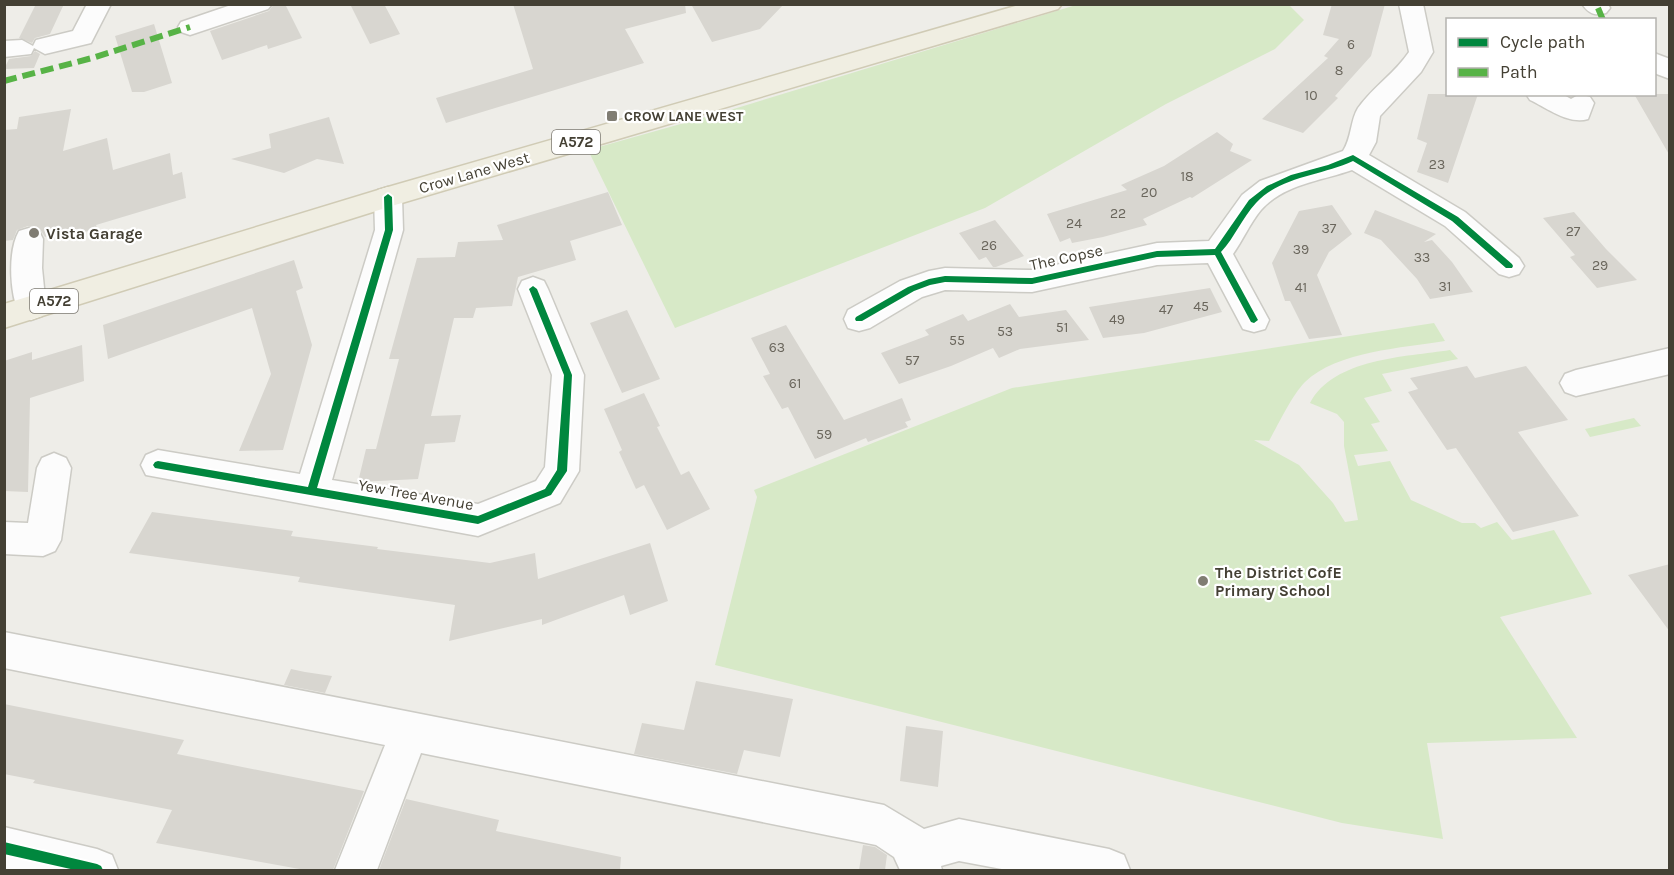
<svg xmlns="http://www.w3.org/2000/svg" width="1674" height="875" font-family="Karla,sans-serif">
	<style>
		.green { fill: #d7e9c7 }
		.building { fill: #d8d6d0 }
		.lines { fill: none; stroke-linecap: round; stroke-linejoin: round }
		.minor-casing { stroke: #cccbc5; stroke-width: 3 }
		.major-casing { stroke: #d0cbb5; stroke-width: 3 }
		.minor { fill: #fcfcfc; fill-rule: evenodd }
		.major { fill: #f0eee2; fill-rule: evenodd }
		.quiet { stroke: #57b346; stroke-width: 6; stroke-dasharray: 13 6; stroke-linecap: butt }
		.cycleway-casing { stroke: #fff; stroke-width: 4 }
		.cycleway { fill: #00873e; fill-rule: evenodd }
		.poi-dot { fill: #807d73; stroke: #fff; stroke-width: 2 }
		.labels { text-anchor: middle; stroke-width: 4.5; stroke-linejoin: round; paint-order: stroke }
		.number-label { font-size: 14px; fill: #6a665c }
		.far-poi-label { font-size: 14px; font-weight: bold; fill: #444034; stroke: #fff; text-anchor: start }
		.shield { fill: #fff; stroke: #7c7971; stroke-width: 1.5 }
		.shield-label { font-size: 15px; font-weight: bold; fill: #444034 }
		.street-label { font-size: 16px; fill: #444034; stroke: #fff }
		.poi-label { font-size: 16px; font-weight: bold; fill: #444034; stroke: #fff; text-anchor: start }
	</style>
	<rect width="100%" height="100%" fill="#eeede8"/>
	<path class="green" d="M1076 5H1289L1304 20 1275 49 1166 104 985 208 675 328 588 150 727 111Z
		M1434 323 1445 341C1403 348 1337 351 1305 382 1292 395 1278 425 1269 441L1254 440 1299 465 1333 503 1345 522 1358 520 1344 446V422L1337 414 1310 403C1334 358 1406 357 1450 350L1458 359 1382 374 1392 391 1364 398 1380 422 1371 424 1388 451 1354 455 1358 466 1390 461 1411 500 1462 523H1475L1481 528 1497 522 1512 540 1554 530 1592 594 1500 617 1577 738 1427 743 1443 839 1342 823 715 665 757 497 754 490 1012 388Z
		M1634 418 1641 426 1590 437 1585 429Z"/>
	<path class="building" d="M36 4H64L50 34 35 38 32 43 19 38Z
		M274 4H285L302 38 268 49 267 45 222 60 210 31 269 11Z
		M350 4H384L400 34 370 44Z
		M513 4H685L686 13 625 29 644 63 446 123 436 98 533 69Z
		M691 4H784L760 29 712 42Z
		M1332 4H1385L1371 56 1335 96 1338 98 1303 133 1262 119 1328 58 1324 56 1339 39 1323 35Z
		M154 24 172 83 144 92H132L115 36Z
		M35 51 40 54 34 68 4 69 9 59 31 56Z
		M1428 94H1478L1448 183 1417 172 1427 143 1417 139Z
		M1634 94H1670V156Z
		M71 109 63 151 107 138 113 170 170 153 173 175 182 172 186 198 96 225 97 228 70 237 69 229 45 237 40 229 28 226 17 230 13 240 4 241V130L17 129 19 117Z
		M329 117 344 164 317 159 284 173 231 159 271 148 269 134Z
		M1217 132 1233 144 1230 151 1252 160 1192 198 1190 197 1143 219 1147 225 1103 237 1072 243 1070 238 1060 242 1047 214 1127 190 1121 185 1164 166Z
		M608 192 622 225 570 241 576 260 518 277 512 306 476 308 473 318H454L431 416 461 415 455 442 425 444 418 479 358 482 366 449H376L399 359H389L417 258 455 257 458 242 503 240 497 225Z
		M1332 205 1352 234 1329 252 1317 275 1342 335 1309 339 1290 301H1285L1272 263 1299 211Z
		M1375 210 1436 234 1424 242 1432 240 1452 262 1473 292 1430 299 1417 279 1381 240 1364 233Z
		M1574 212 1606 249 1637 280 1597 288 1570 257 1575 255 1543 218Z
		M995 220 1024 256 996 267H993L986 257 979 260 959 233Z
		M294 260 303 288 296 291 312 345 283 450 239 451 271 374 252 308 108 359 103 325Z
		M1210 288 1222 312 1144 333 1103 338 1089 307Z
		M1010 304 1019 317 1066 310 1089 340 1020 349 999 358 993 348 951 366 899 384 881 353 929 335 925 330 963 314 968 321Z
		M627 310 660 379 622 393 590 323Z
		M786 325 844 420 902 398 911 420 905 422 908 427 868 442 866 438 815 459 788 407 782 409 763 376 770 374 751 338Z
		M82 345 84 381 30 398 28 492 4 491V361L32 352V360Z
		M1467 366 1475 378 1526 366 1568 420 1518 432 1579 516 1513 532 1456 448 1447 450 1408 392 1418 389 1410 378Z
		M644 393 660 426 657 427 681 475 689 471 710 509 667 530 644 485 636 489 619 452 622 450 604 409Z
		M152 512 293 531 291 536 378 547 377 549 490 563 535 553 538 579 650 543 668 601 630 615 624 595 542 625V619L449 641 455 605 298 582 300 577 129 553Z
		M1670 564V632L1628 575Z
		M291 669 305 672 332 676 325 693 284 685Z
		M696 681 793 699 780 757 744 750 737 774 634 754 642 723 684 730Z
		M4 704 184 740 177 754 364 791 333 870H305L156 843 172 810 33 783 35 780 4 774Z
		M906 726 943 731 938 787 900 781Z
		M406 799 499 820 496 831 621 857 620 870H379Z
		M863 845 875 847 887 855 885 870H859Z"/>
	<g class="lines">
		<defs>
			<path id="minor" d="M87 4H111L91 43 45 54 34 48 31 54 4 57V41L22 40 33 46 36 40 73 31Z
				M234 4H272L268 9 190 35 181 32 178 27 181 22Z
				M1399 4H1423L1433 52 1421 72 1380 116 1376 142 1369 155 1465 212 1519 258 1524 266 1519 274 1509 277 1499 274 1445 226 1352 170C1321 181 1284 184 1261 210 1250 223 1243 240 1233 254L1269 320 1265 329 1254 332 1243 329 1208 263 1157 265 1032 292 945 290 922 297 870 328 859 331 848 328 844 319 848 310 900 281 929 271 945 268 1032 270 1157 243 1209 241 1242 195 1260 181 1343 151C1352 137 1350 121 1358 108 1373 87 1395 73 1409 52Z
				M1582 4H1608L1610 8 1606 13C1595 16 1589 14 1582 4Z
				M1654 53 1670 59V79L1654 73Z
				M1526 94H1562L1571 99 1580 94 1590 97 1594 103 1588 119C1569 125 1547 108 1530 100Z
				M388 187 398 190 402 197 403 230 332 480 478 504 536 481 545 467 552 375 518 289 522 281 533 277 544 281 548 289 584 375 579 471 560 503 478 536 146 475 141 465 146 455 158 450 300 474 375 230 374 197 378 190Z
				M29 228 39 231 43 239 42 268 46 308 42 316 31 320 20 316C10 296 7 252 19 231Z
				M1670 348V374L1576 396 1565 392 1560 383 1565 374 1576 370Z
				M54 453 66 458 71 468 61 540 55 551 43 556 4 554V522L28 523 37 468 42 458Z
				M4 632 884 805 924 829 959 819 1109 849 1124 855 1130 870H1007L959 861 941 866 942 870H900L894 857 876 845 421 753 377 870H335L385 745 4 668Z
				M4 827 97 849 112 855 118 870 4 869Z"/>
			<path id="major" d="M1022 4H1062L1058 9 395 205 4 328V304L388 187Z"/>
		</defs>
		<use href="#minor" class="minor-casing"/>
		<use href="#major" class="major-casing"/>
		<use href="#minor" class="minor"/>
		<use href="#major" class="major"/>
		<path class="quiet" d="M1598 8 1603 20
			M4 81 92 58 190 27"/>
		<defs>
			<path id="cycleway" d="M1353 155 1458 217 1512 264 1513 266 1512 268H1506L1452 221 1353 161C1321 176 1281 176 1256 203 1242 218 1235 237 1221 252L1258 320 1254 323 1251 322 1215 255 1157 257 1032 284 945 282 930 285 914 291 862 321H856L855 319 856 317 908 287 929 279 945 276 1032 278 1157 251 1215 249 1249 200 1267 186 1291 175 1328 165Z
				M388 194 392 197 393 230 317 488 478 516 545 489 557 470 564 375 529 289 533 286 537 289 572 375 567 471 551 495 478 524 155 468 153 465 155 462 158 461 308 487 385 230 384 197Z
				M4 842 97 864 101 866 103 870H75L4 854Z"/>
		</defs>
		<use href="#cycleway" class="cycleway-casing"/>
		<use href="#cycleway" class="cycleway"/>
	</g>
	<g class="poi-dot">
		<rect x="606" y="110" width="12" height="12" rx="3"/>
		<circle cx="34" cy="233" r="6"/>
		<circle cx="1203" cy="581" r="6"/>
	</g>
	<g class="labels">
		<g class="number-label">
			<text x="1351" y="49">6</text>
			<text x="1339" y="75">8</text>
			<text x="1311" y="100">10</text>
			<text x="1437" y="169">23</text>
			<text x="1187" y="181">18</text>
			<text x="1149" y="197">20</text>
			<text x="1118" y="218">22</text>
			<text x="1074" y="228">24</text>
			<text x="1329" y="233">37</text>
			<text x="1573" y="236">27</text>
			<text x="989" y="250">26</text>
			<text x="1301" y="254">39</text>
			<text x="1422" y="262">33</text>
			<text x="1600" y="270">29</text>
			<text x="1445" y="291">31</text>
			<text x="1301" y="292">41</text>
			<text x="1201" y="311">45</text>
			<text x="1166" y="314">47</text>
			<text x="1117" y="324">49</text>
			<text x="1062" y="332">51</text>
			<text x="1005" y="336">53</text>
			<text x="957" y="345">55</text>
			<text x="777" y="352">63</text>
			<text x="912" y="365">57</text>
			<text x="795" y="388">61</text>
			<text x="824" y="439">59</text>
		</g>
		<g class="far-poi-label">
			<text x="624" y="121">CROW LANE WEST</text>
		</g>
		<g class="shield">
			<rect x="552" y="130" width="48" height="24" rx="4.5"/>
			<rect x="30" y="289" width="48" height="24" rx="4.5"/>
		</g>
		<g class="shield-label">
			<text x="576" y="147">A572</text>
			<text x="54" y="306">A572</text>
		</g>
		<g class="street-label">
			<text transform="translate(474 172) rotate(-16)" y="6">Crow Lane West</text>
			<text transform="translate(1066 257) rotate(-12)" y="6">The Copse</text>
			<text transform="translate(416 494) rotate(10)" y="6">Yew Tree Avenue</text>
		</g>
		<g class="poi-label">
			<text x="46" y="239">Vista Garage</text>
			<text x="1215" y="578">The District CofE<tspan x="1215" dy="18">Primary School</tspan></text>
		</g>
	</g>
	<rect width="1674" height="875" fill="none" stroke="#444034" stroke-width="12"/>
	<rect x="1446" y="18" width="210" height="78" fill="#ffffff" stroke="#b4b3ae" stroke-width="1.5"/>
	<rect x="1458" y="38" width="30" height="9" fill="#00873e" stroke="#b4b3ae" stroke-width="1.5"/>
	<text x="1500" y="48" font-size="18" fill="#444034">Cycle path</text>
	<rect x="1458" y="68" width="30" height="9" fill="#57b346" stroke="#b4b3ae" stroke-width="1.5"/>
	<text x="1500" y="78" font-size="18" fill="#444034">Path</text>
</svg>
